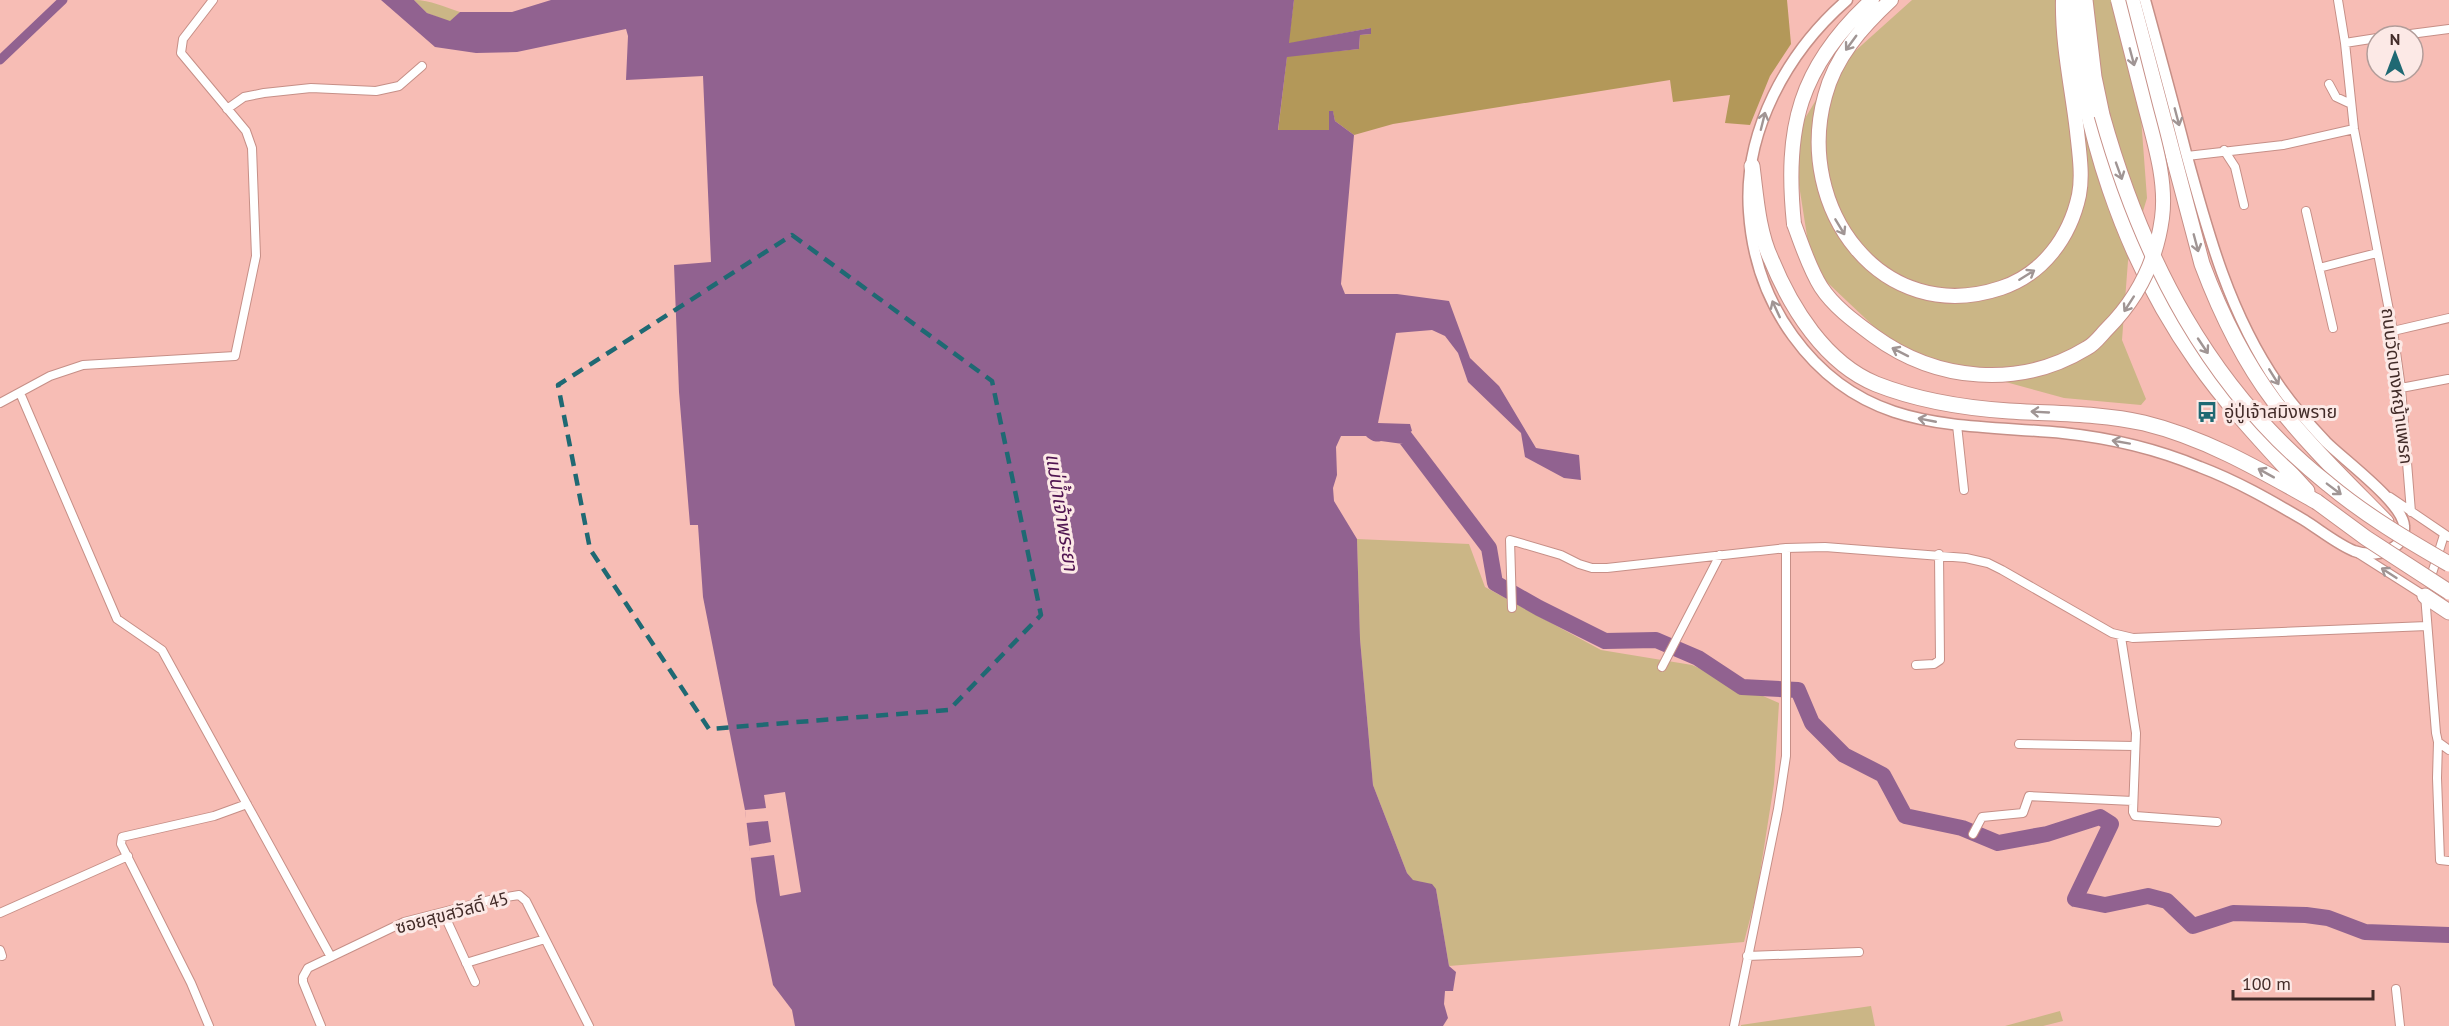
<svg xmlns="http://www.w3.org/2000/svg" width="2449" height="1026" font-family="'PT Sans','Noto Sans Thai',sans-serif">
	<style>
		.green { fill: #cbb686 }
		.forest { fill: #b39859 }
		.water { fill: #916290 }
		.pier { fill: #f7bdb5 }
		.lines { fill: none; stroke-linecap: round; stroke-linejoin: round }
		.canal { stroke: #916290; stroke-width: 9 }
		.river { stroke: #916290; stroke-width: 16 }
		.minor-casing { stroke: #c68f87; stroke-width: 10 }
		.tertiary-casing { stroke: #c68f87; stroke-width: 13 }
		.primary-casing { stroke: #c68f87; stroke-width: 16 }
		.motorway-casing { stroke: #c68f87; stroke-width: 17 }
		.minor { stroke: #fff; stroke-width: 8 }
		.tertiary { stroke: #fff; stroke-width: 10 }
		.primary { stroke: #fff; stroke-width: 14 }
		.motorway { stroke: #fff; stroke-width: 15 }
		.primary-bridge-casing { stroke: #c68f87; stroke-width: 16; stroke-linecap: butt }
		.motorway-bridge-casing { stroke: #c68f87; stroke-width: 17; stroke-linecap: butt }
		.primary-bridge { stroke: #fff; stroke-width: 14 }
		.motorway-bridge { stroke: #fff; stroke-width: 15 }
		.oneway { stroke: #a09594 }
		.marked { fill: none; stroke: #1f6973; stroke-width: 4.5; stroke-dasharray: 12 8; stroke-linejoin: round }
		.labels { text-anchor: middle; stroke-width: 6; stroke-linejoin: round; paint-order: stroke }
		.street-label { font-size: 18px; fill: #422b28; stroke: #fce9e6 }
		.poi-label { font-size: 18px; fill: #422b28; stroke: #fce9e6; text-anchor: start }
		.water-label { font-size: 20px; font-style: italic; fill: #501451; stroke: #fce9e6 }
	</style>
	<rect width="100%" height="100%" fill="#f7bdb5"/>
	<path class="green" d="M414 0C431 0 444 7 460 12L450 22 427 13Z
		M1912 0H2117L2140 104 2147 198 2128 261 2122 340 2146 399 2141 405 2064 398 1903 354 1812 268 1792 140 1834 70Z
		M1357 539 1469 544 1485 587 1601 650 1692 665 1779 703 1774 784 1757 892 1744 942 1449 966 1436 889 1422 882 1413 881 1407 873 1373 785 1360 639Z
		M1871 1006 1875 1026H1741V1025Z
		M2060 1011 2063 1021 2043 1026H2005Z"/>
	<path class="forest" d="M1294 0H1787L1791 44 1770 76 1750 125 1725 123 1730 95 1673 102 1670 80 1393 124 1354 135 1335 121 1333 112 1329 111V130L1278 131 1287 56 1359 49 1360 35 1371 34V28L1288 44Z"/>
	<path class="water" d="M381 0H414L427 13 450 21 460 12H512L551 0H1294L1289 43 1371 28V34L1360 35 1359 49 1287 57 1278 130H1329V111H1333L1335 121 1354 135 1341 284 1345 294H1397L1449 301 1470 358 1499 386 1536 448 1579 455 1581 480 1564 478 1525 457 1521 433 1468 382 1458 353 1445 336 1432 330 1396 333 1378 423 1410 424 1412 431C1404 436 1401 434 1393 437 1383 440 1376 446 1366 436H1341L1336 447 1337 475 1333 488 1334 501 1357 539 1360 639 1373 785 1407 873 1413 880 1432 884 1436 889 1449 966 1456 972 1453 991H1445L1444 1004 1448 1018 1443 1026H795L792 1010 773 985 756 901 745 810 703 597 698 525H690L679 392 674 265 711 262 703 76 626 80 628 36 626 29 517 52 476 53 435 47Z"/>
	<path class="pier" d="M785 792 801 892 780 896 774 855 750 858 749 846 771 842 768 821 746 823 745 810 766 808 764 795Z"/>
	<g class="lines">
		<path class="canal" d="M0 60 63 0"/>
		<path class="river" d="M1382 433 1404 436 1489 548 1495 583 1539 608 1605 641 1656 640 1698 658 1742 687 1798 690 1812 723 1844 755 1883 775 1905 816 1962 828 1998 843 2047 834 2100 817 2111 824 2075 899 2105 905 2148 896 2167 901 2193 926 2233 913 2306 915 2328 918 2365 932 2449 935"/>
		<defs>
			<path id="minor" d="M2338 0 2345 43 2354 129 2393 331 2401 388 2411 512
				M2395 36 2449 29
				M2345 43 2377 38
				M2329 84 2336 97 2351 104
				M227 109 244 97 264 93 311 88 376 91 399 86 422 66
				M2224 150 2235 167 2244 205
				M2187 156 2283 145 2354 129
				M2306 211 2333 328
				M2319 268 2377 253
				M2393 331 2449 318
				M2401 388 2448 379
				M20 393 117 619 162 650 331 957
				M0 403 50 376 83 365 235 356 256 256 252 148 246 131 181 53 183 39 213 0
				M1957 425 1964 490
				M2390 497 2449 537
				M2359 554 2425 596
				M2429 583 2444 535
				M2425 595 2436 733 2438 742 2449 750
				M1512 608 1510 540 1561 555 1579 564 1592 568H1607L1786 548 1825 547 1966 558 1988 563 2002 570 2112 633 2133 638 2427 626
				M2121 637 2136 733 2133 812 2135 816 2217 822
				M1916 665 1934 664 1940 660 1939 554
				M1662 667 1720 555
				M2438 742 2437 778 2440 860 2449 861
				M2019 744 2135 746
				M1973 834 1982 817 2023 813 2029 796 2133 801
				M443 912 475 982
				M0 913 128 856
				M0 950 2 956
				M1747 956 1859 952
				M466 963 545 939
				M2396 989 2400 1026
				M209 1026 191 983 121 844 122 837 214 816 247 804
				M321 1026 303 982V977L308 968 404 922 494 899 519 895 526 901 589 1026
				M1734 1026 1778 809 1786 756V548"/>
			<path id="tertiary" d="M1847 0C1787 52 1743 132 1749 212 1752 257 1766 299 1793 336 1864 434 1956 423 2063 433 2110 438 2157 449 2200 467 2237 481 2270 500 2304 520 2320 530 2337 544 2354 551 2373 558 2406 552 2404 526 2403 503 2344 460 2326 442 2309 424 2292 405 2278 384 2230 315 2208 234 2186 153 2173 102 2159 51 2145 0"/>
			<path id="primary" d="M1891 0C1862 27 1835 57 1825 96 1794 207 1881 328 2001 288 2043 274 2070 237 2079 195 2083 175 2079 151 2077 131 2072 88 2062 44 2063 0
				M1794 224C1784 128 1799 67 1872 0"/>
			<path id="motorway" d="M2071 0C2082 129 2122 256 2197 362 2230 409 2269 449 2307 491
				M2085 0 2094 77 2102 115
				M2132 0 2202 264C2220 312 2243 360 2274 401 2308 445 2348 483 2386 522
				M1752 166C1756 197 1758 231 1771 259 1791 308 1825 363 1876 384 1919 401 1964 408 2009 411 2054 414 2100 413 2144 423 2206 438 2262 471 2317 502
				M2425 596 2449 612"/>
		</defs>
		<use href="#minor" class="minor-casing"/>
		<use href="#tertiary" class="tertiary-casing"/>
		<use href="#primary" class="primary-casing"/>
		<use href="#motorway" class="motorway-casing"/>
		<use href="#minor" class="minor"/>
		<use href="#tertiary" class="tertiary"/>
		<use href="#primary" class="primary"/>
		<use href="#motorway" class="motorway"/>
		<defs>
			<path id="primary-bridge" d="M1794 224C1802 245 1809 268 1821 287 1834 307 1855 322 1874 336 1937 382 2020 389 2087 348 2095 344 2101 335 2107 329 2138 298 2156 262 2162 218 2167 181 2154 141 2145 106 2136 71 2127 35 2118 0"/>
			<path id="motorway-bridge" d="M2102 115C2142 258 2209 390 2328 484 2365 515 2407 540 2449 564
				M2317 502 2366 538 2449 592"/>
		</defs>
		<use href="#primary-bridge" class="primary-bridge-casing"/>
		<use href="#motorway-bridge" class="motorway-bridge-casing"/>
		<use href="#primary-bridge" class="primary-bridge"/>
		<use href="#motorway-bridge" class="motorway-bridge"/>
	</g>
	<defs><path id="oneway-shaft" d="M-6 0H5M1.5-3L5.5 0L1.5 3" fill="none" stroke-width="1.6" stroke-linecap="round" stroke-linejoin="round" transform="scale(1.5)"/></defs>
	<g class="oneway">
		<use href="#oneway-shaft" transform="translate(1851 43) rotate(126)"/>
		<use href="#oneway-shaft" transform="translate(2132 57) rotate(75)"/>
		<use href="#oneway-shaft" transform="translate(2177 117) rotate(75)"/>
		<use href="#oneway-shaft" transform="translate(1763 121) rotate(-76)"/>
		<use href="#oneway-shaft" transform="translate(2119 171) rotate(70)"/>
		<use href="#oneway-shaft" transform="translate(1840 227) rotate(59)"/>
		<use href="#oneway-shaft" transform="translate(2196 243) rotate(75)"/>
		<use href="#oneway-shaft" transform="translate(2027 275) rotate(-32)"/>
		<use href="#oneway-shaft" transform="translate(2129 304) rotate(123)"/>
		<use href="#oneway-shaft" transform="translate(1776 309) rotate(-115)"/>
		<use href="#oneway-shaft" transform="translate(2203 346) rotate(56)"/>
		<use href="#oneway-shaft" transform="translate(1900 352) rotate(-153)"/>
		<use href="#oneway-shaft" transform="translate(2274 377) rotate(58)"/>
		<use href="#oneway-shaft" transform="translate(2040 412) rotate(-177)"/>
		<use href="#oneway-shaft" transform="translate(1927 420) rotate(-169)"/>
		<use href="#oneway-shaft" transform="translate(2121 442) rotate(-170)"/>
		<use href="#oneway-shaft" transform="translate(2266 473) rotate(-151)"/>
		<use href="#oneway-shaft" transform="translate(2334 489) rotate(37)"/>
		<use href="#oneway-shaft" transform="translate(2389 573) rotate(-147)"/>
	</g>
	<path class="marked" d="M792 235 992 381 1041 615 949 710 709 729 590 549 558 385Z"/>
	<defs>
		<symbol id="bus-bare" viewBox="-9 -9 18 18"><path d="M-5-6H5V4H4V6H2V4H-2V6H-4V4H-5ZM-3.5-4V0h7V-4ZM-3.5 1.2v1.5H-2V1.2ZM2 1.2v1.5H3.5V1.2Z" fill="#1f6973" stroke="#fce9e6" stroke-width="2.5" paint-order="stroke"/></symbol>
	</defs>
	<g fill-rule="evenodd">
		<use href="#bus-bare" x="2192" y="397" width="30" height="30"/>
	</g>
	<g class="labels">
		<g class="street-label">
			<text transform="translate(2397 386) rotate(83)" y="6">ถนนวัดบางหญ้าแพรก</text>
			<text transform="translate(452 913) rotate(-15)" y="6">ซอยสุขสวัสดิ์ 45</text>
		</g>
		<g class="poi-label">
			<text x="2224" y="418">อู่ปู่เจ้าสมิงพราย</text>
		</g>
		<g class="water-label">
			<text transform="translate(1062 512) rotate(81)" y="7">แม่น้ำเจ้าพระยา</text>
		</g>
	</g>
	<g transform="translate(2395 54)"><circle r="28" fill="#fce9e6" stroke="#b29d9a" stroke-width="1.5"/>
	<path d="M0-4.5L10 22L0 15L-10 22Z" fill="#1f6973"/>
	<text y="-9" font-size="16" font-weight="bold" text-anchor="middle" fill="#422b28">N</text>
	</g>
	<path d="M2233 990v9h140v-9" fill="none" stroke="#422b28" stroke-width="3"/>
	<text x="2242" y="990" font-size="18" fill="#422b28" stroke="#fce9e6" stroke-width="4.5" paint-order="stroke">100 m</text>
</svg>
